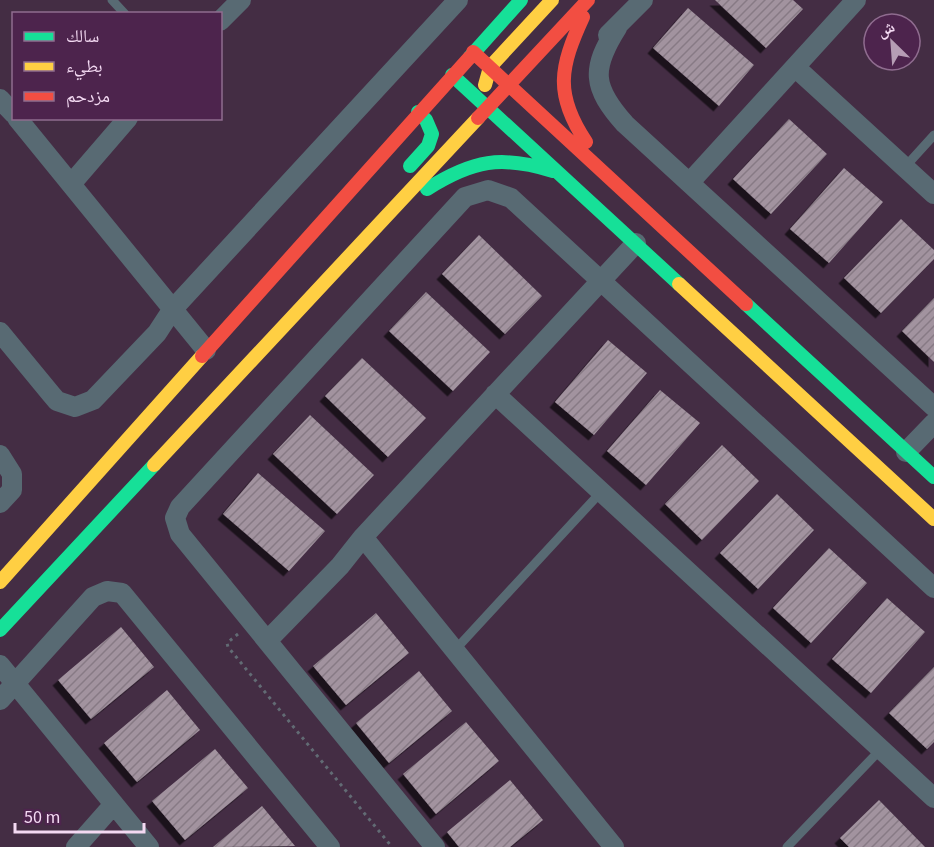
<svg xmlns="http://www.w3.org/2000/svg" width="934" height="847" font-family="'Source Sans 3','Noto Naskh Arabic',sans-serif">
	<style>
		.building { fill: url(#building-hatch); filter: url(#shadow) }
		.lines { fill: none; stroke-linecap: round; stroke-linejoin: round }
		.path { stroke: #626b74; stroke-width: 3; stroke-dasharray: 3 4.5; stroke-linecap: butt }
		.lane { stroke: #586a73; stroke-width: 9 }
		.street { stroke: #586a73; stroke-width: 20 }
		.fast { stroke: #16e098; stroke-width: 14 }
		.slow { stroke: #ffcf43; stroke-width: 14 }
		.jam { stroke: #f24e42; stroke-width: 14 }
	</style>
	<defs>
		<pattern id="building-hatch" width="6" height="6" patternUnits="userSpaceOnUse" patternTransform="scale(1.5)"><rect width="6" height="6" fill="#a2939f"/><path d="M-1 1l2-2M0 6l6-6M5 7l2-2" fill="none" stroke="#877a85"/></pattern>
		<filter id="shadow"><feDropShadow dx="-5.5" dy="5.5" stdDeviation="0" flood-color="#0009"/></filter>
	</defs>
	<rect width="100%" height="100%" fill="#442d44"/>
	<path class="building" d="M715 0H793L803 9 766 48Z
		M688 8 754 65 719 106 653 48Z
		M789 119 827 154 771 214 733 179Z
		M844 168 883 202 829 263 790 229Z
		M901 219 934 250V259L881 313 844 278Z
		M479 235 542 296 505 334 442 274Z
		M426 292 490 352 453 391 389 331Z
		M934 298V362L902 331Z
		M608 340 647 373 594 435 555 402Z
		M362 358 426 418 388 457 325 396Z
		M660 390 700 423 646 485 607 451Z
		M310 415 374 475 337 514 273 454Z
		M722 445 759 481 702 540 665 504Z
		M258 473 325 531 289 571 223 514Z
		M777 494 814 530 758 589 720 553Z
		M829 548 867 583 811 643 773 608Z
		M887 598 925 632 871 693 832 659Z
		M376 613 409 653 346 705 313 666Z
		M121 627 154 667 91 719 58 680Z
		M934 667V742L927 749 889 713Z
		M419 671 452 711 389 763 356 723Z
		M167 690 200 730 137 782 104 743Z
		M466 722 499 761 436 814 403 774Z
		M215 749 248 788 185 840 152 801Z
		M510 780 543 820 510 847H459L447 832Z
		M879 800 925 847H849L840 838Z
		M262 806 295 846 213 847Z"/>
	<g class="lines">
		<path class="path" d="M238 634 227 643 228 647 392 847"/>
		<path class="lane" d="M112 0 125 14
			M905 167 934 135
			M455 650 601 492
			M787 847 881 749"/>
		<path class="street" d="M220 21 241 0
			M617 28C591 69 592 87 625 124L934 407
			M608 35 643 0
			M795 67 934 194
			M0 99 14 114
			M17 118 206 350
			M690 182 856 0
			M72 183 128 118
			M0 332 51 394 57 401 75 407 93 400 157 333 172 310 458 0
			M495 394 934 798
			M906 452 934 423
			M0 455 12 474V490L0 503
			M363 537 614 847
			M267 641 340 566 363 537 636 243
			M0 665 149 847
			M0 700 93 597 107 591 122 593 330 847
			M76 847 114 804
			M435 847 180 534 175 518 180 507 465 197 488 190 511 198 934 588"/>
		<path class="fast" d="M470 57 521 0
			M452 75 679 284
			M410 166 428 146 432 134 426 120 418 112
			M427 189C473 160 501 155 553 171
			M746 304 934 477
			M0 630 154 465"/>
		<path class="slow" d="M485 85 490 67 552 0
			M679 284 934 519
			M154 465 478 118
			M0 582 202 356"/>
		<path class="jam" d="M583 17C560 67 554 94 586 142
			M473 52 746 304
			M478 118 588 0
			M202 356 470 57"/>
	</g>
	<rect x="12" y="12" width="210" height="108" fill="#4d244d" stroke="#8f6c8f" stroke-width="1.5"/>
	<rect x="24" y="32" width="30" height="9" fill="#16e098" stroke="#8f6c8f" stroke-width="1.5"/>
	<text x="66" y="42" font-size="18" fill="#f3d9f2">سالك</text>
	<rect x="24" y="62" width="30" height="9" fill="#ffcf43" stroke="#8f6c8f" stroke-width="1.5"/>
	<text x="66" y="72" font-size="18" fill="#f3d9f2">بطيء</text>
	<rect x="24" y="92" width="30" height="9" fill="#f24e42" stroke="#8f6c8f" stroke-width="1.5"/>
	<text x="66" y="102" font-size="18" fill="#f3d9f2">مزدحم</text>
	<g transform="translate(892 42) rotate(335)"><circle r="28" fill="#4d244d" stroke="#8f6c8f" stroke-width="1.5"/>
	<path d="M0-4.5L10 22L0 15L-10 22Z" fill="#b69db5"/>
	<text y="-9" font-size="16" font-weight="bold" text-anchor="middle" fill="#f3d9f2">ش</text>
	</g>
	<path d="M15 823v9h129v-9" fill="none" stroke="#f3d9f2" stroke-width="3"/>
	<text x="24" y="823" font-size="18" fill="#f3d9f2" stroke="#4d244d" stroke-width="4.5" paint-order="stroke">50 m</text>
</svg>
